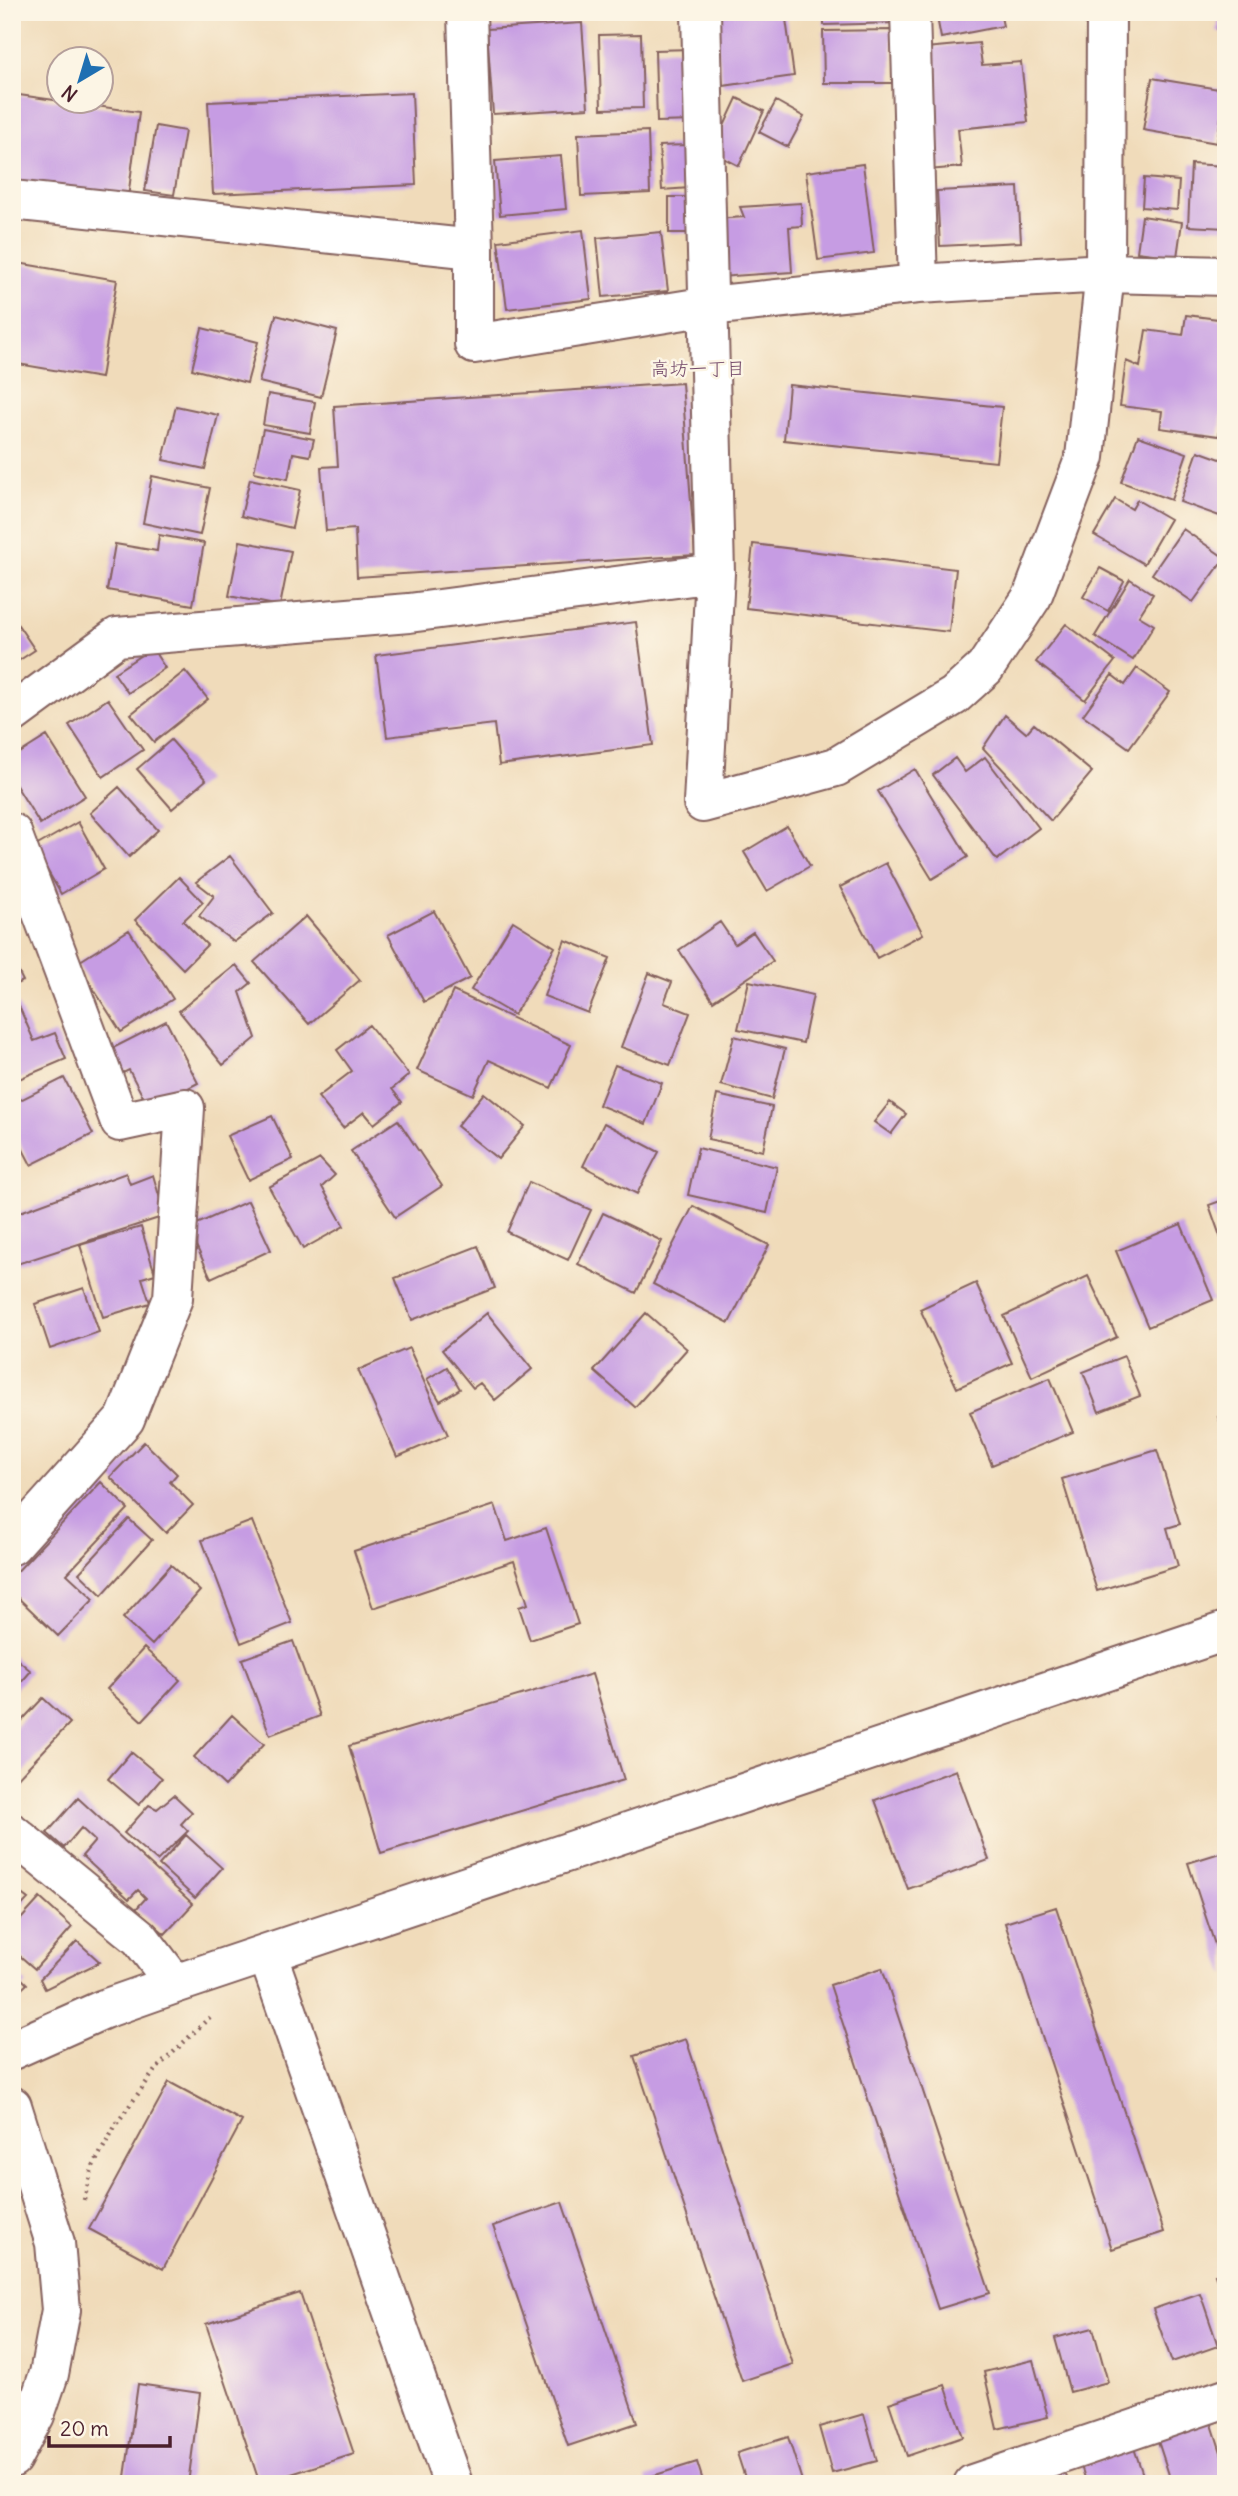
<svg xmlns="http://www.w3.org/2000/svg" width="1238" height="2496" font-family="Delius,'Klee One',sans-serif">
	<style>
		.building { fill: #c69ce3 }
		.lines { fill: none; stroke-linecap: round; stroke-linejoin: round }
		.minor-casing { stroke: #84615d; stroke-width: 42 }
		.path { stroke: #84615d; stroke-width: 4.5; stroke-dasharray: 2 5; stroke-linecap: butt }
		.minor { stroke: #fff; stroke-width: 38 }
		.labels { text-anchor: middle; stroke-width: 5; stroke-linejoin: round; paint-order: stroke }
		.neighbourhood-label { font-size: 19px; fill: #754b6b; stroke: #fcf5e5 }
	</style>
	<rect width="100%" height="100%" fill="#fcf5e5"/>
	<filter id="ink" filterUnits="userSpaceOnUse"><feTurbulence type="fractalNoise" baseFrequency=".0143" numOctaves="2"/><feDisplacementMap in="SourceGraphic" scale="14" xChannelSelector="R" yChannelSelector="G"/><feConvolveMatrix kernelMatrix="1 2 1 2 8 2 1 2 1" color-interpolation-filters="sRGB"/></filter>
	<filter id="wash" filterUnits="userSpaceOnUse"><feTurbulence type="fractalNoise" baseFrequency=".00686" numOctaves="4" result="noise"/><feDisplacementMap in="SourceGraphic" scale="28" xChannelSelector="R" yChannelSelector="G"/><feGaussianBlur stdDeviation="1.57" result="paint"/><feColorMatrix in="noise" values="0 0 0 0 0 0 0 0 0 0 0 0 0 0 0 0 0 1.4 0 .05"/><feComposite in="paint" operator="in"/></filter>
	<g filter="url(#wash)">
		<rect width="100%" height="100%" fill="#f0dbba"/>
		<g id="blocks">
			<path class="building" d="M713 12H785L794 76 723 86Z
				M824 12H896L897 23 824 25Z
				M936 12H1000L1003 26 941 38Z
				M1220 12H1226V33L1217 31Z
				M582 23 588 108 493 114 487 29Z
				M892 30V83H824L823 31Z
				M641 34 643 108 601 109 599 35Z
				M979 43 982 65 1021 62 1028 122 958 129 962 167 928 170 915 49Z
				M692 49 694 121 657 122 655 50Z
				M1152 78 1225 90 1217 143 1143 130Z
				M412 93 416 185 213 194 208 102Z
				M12 94 139 112 128 198 12 182Z
				M737 98 764 111 739 166 712 152Z
				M776 101 804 117 788 147 759 132Z
				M156 126 185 131 174 195 145 191Z
				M648 131 650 193 581 196 578 134Z
				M687 145 690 188 662 190 659 146Z
				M561 156 566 209 500 215 495 161Z
				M863 164 874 253 818 260 806 172Z
				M1191 164 1226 166V228L1188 226Z
				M1144 178 1179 181 1177 210 1142 207Z
				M1018 187 1021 242 940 246 937 191Z
				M669 197H694V233H669Z
				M801 203 802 226 789 227 792 272 719 277 715 219 744 217 740 207Z
				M1142 216 1182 222 1177 257 1137 252Z
				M583 230 591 299 507 309 498 241Z
				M661 232 668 291 603 297 597 238Z
				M12 262 117 280 101 378 12 363Z
				M276 315 337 331 321 397 259 382Z
				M1186 315 1226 320V383L1219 436 1160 428 1162 411 1120 406 1126 361 1140 367 1146 330 1183 335Z
				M202 328 258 342 247 383 192 369Z
				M682 383 695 555 357 577 355 529 326 531 321 467 338 466 334 406Z
				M789 385 1002 407 996 462 784 440Z
				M268 394 315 402 310 433 263 425Z
				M176 406 218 415 205 469 163 460Z
				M263 429 314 439 310 456 293 453 288 479 254 472Z
				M1138 436 1187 453 1171 500 1121 482Z
				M1198 451 1226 461V505L1222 517 1180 502Z
				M152 476 210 488 200 535 143 523Z
				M250 479 300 490 292 528 241 516Z
				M1115 499 1132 509 1137 500 1170 519 1144 564 1094 535Z
				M1183 529 1225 558 1193 602 1152 574Z
				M159 535 204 543 193 605 107 590 115 544 157 551Z
				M240 541 291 551 280 606 229 596Z
				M753 544 956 569 949 632 746 608Z
				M1100 568 1124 581 1108 611 1083 597Z
				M1130 579 1153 594 1139 616 1154 625 1133 660 1095 636Z
				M12 616 35 650 12 665Z
				M636 622 653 745 499 765 494 724 387 737 376 655Z
				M1066 624 1115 661 1085 700 1036 662Z
				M152 648 165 668 128 693 114 673Z
				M1137 668 1170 692 1129 748 1083 715 1112 675 1125 685Z
				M185 671 208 699 154 742 131 714Z
				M108 699 143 750 103 777 69 725Z
				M1005 715 1026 733 1034 724 1092 772 1051 821 983 748Z
				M47 736 85 796 40 824 12 779V758Z
				M171 740 206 780 172 809 137 769Z
				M985 757 1039 828 997 860 933 775 955 758 965 772Z
				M915 769 968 857 932 879 878 791Z
				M119 787 158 830 129 857 90 813Z
				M78 822 104 869 61 894 34 847Z
				M787 826 810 866 767 891 744 852Z
				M230 856 273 913 234 942 199 916 214 896 196 882Z
				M886 863 923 934 877 958 840 887Z
				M179 877 203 902 183 921 207 945 183 969 135 920Z
				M434 911 470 978 424 1002 388 935Z
				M306 916 360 980 309 1024 254 962Z
				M513 921 555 947 514 1015 471 990Z
				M720 922 735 944 753 932 773 961 713 1001 679 950Z
				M129 930 173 999 121 1032 77 963Z
				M565 940 610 958 588 1013 544 996Z
				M12 959 23 981 12 986Z
				M236 965 251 983 240 992 256 1038 223 1065 179 1011Z
				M649 973 672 982 664 1003 690 1013 670 1065 621 1047Z
				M749 981 813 995 803 1043 738 1029Z
				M453 991 571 1045 551 1088 489 1060 473 1095 417 1070Z
				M18 1004 34 1041 55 1033 66 1059 12 1082V1007Z
				M166 1021 198 1083 149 1108 129 1070 123 1073 111 1049Z
				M369 1025 409 1075 392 1089 402 1102 374 1124 364 1112 343 1128 318 1097 352 1071 337 1050Z
				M734 1036 785 1049 772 1099 721 1085Z
				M615 1065 662 1083 646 1124 599 1105Z
				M64 1078 93 1134 31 1165 12 1128V1104Z
				M484 1093 525 1126 498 1159 457 1126Z
				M717 1095 772 1107 763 1151 708 1139Z
				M890 1102 906 1114 891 1134 874 1122Z
				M272 1116 293 1159 248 1180 227 1136Z
				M398 1120 442 1186 395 1217 351 1151Z
				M604 1123 659 1152 637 1194 583 1166Z
				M698 1148 777 1167 767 1213 688 1195Z
				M320 1159 335 1175 322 1187 344 1226 303 1249 269 1187Z
				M126 1173 130 1184 153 1175 165 1216 14 1265 12 1215Z
				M529 1182 591 1210 568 1260 507 1232Z
				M1226 1199V1250H1225L1209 1205Z
				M248 1201 271 1250 211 1278 188 1228Z
				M693 1206 769 1245 729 1323 653 1284Z
				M603 1213 662 1241 636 1293 578 1264Z
				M1181 1224 1213 1300 1148 1327 1116 1251Z
				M141 1227 155 1274 142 1278 150 1303 103 1317 80 1245Z
				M478 1246 495 1288 412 1320 395 1278Z
				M1088 1276 1117 1337 1032 1377 1004 1316Z
				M976 1283 1012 1363 957 1388 920 1309Z
				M84 1288 99 1332 50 1349 35 1304Z
				M487 1313 532 1369 495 1400 480 1383 473 1388 442 1350Z
				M646 1313 687 1349 635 1407 594 1371Z
				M409 1348 448 1435 397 1457 358 1370Z
				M1124 1356 1140 1396 1099 1412 1083 1372Z
				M447 1367 460 1389 440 1401 427 1379Z
				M1050 1378 1073 1432 992 1465 970 1412Z
				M1226 1413V1435L1218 1417Z
				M144 1442 177 1474 170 1482 193 1505 166 1533 110 1477Z
				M1157 1450 1180 1524 1167 1528 1178 1566 1097 1591 1062 1479Z
				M101 1482 128 1509 67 1574 94 1599 58 1636 12 1592V1577Z
				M495 1505 507 1541 546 1528 578 1624 530 1640 519 1607 528 1604 514 1561 373 1608 354 1551Z
				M129 1519 152 1540 102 1595 79 1573Z
				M252 1521 292 1623 241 1643 202 1540Z
				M171 1565 200 1591 152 1645 123 1618Z
				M293 1641 320 1716 270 1735 242 1659Z
				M144 1648 180 1680 142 1721 107 1689Z
				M12 1655 31 1671 12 1693Z
				M592 1674 624 1780 381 1853 349 1746Z
				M43 1698 70 1723 12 1784V1731Z
				M232 1715 264 1744 225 1786 194 1757Z
				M131 1752 162 1778 139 1805 108 1779Z
				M956 1770 989 1860 908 1889 875 1800Z
				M174 1795 192 1812 181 1824 188 1831 157 1861 124 1833 149 1805 157 1809Z
				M78 1798 193 1904 165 1934 136 1909 146 1898 138 1890 129 1899 82 1856 95 1841 81 1828 64 1848 47 1833Z
				M186 1835 222 1868 195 1898 159 1865Z
				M1226 1851V1975H1225L1188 1863Z
				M12 1887 28 1899 12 1916Z
				M40 1898 72 1927 35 1969 12 1949V1929Z
				M1056 1907 1164 2232 1112 2249 1005 1923Z
				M77 1941 100 1962 45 1989 40 1979Z
				M882 1968 990 2293 938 2309 830 1985Z
				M12 1969 27 1984 12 1998Z
				M686 2039 793 2364 742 2381 634 2056Z
				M169 2082 242 2121 163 2269 89 2229Z
				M562 2202 637 2423 568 2446 493 2226Z
				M1226 2271V2305H1225L1215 2274Z
				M300 2293 354 2454 260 2484 206 2324Z
				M1200 2293 1218 2346 1172 2362 1153 2309Z
				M1093 2328 1108 2382 1070 2392 1055 2338Z
				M1033 2360 1048 2417 997 2429 984 2372Z
				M138 2384 200 2393 188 2484H124Z
				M945 2385 963 2437 907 2456 889 2403Z
				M864 2414 877 2461 832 2473 819 2427Z
				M1210 2418 1226 2468V2481L1216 2484H1172L1156 2435Z
				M788 2437 803 2484H747L737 2453Z
				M1134 2448 1146 2484H1087L1081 2466Z
				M697 2462 704 2484H648L646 2478Z
				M1064 2469 1069 2484H1022Z"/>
		</g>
	</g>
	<g filter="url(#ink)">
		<use href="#blocks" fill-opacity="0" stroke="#84615d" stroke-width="2"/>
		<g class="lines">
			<defs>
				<path id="minor" d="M467 12 474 249V344L709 306 918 284 1105 273 1226 276
					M701 12 715 573 703 803 836 767 954 696 985 668 1032 597 1085 457 1105 273 1106 12
					M910 12 918 284
					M12 200 474 249
					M12 714 117 637 409 613 715 573
					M12 833 120 1122 185 1108 173 1298 125 1419 12 1545
					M12 1833 140 1938 175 1984
					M267 1953 453 2484
					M12 2050 104 2009 175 1984 1226 1631
					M12 2106 55 2243 61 2310 49 2374 35 2415 12 2458
					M973 2484 1226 2398"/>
			</defs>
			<use href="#minor" class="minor-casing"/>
			<path class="path" d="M84 2200 92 2168 117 2123 156 2069 212 2015"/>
			<use href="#minor" class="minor"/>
		</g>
	</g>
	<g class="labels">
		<g class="neighbourhood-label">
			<text x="698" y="375">高坊一丁目</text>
		</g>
	</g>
	<rect width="1238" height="2496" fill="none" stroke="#fcf5e5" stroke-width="42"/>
	<g transform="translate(80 80) rotate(218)"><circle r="33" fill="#fcf5e5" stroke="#b59f9b" stroke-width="2"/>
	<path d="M0-5L12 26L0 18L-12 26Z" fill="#1f6fb2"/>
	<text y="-10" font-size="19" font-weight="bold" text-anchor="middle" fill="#4a1f2b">N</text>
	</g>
	<path d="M49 2436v10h121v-10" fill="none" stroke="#4a1f2b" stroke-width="3.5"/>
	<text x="60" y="2436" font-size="21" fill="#4a1f2b" stroke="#fcf5e5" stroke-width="5" paint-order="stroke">20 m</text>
</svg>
